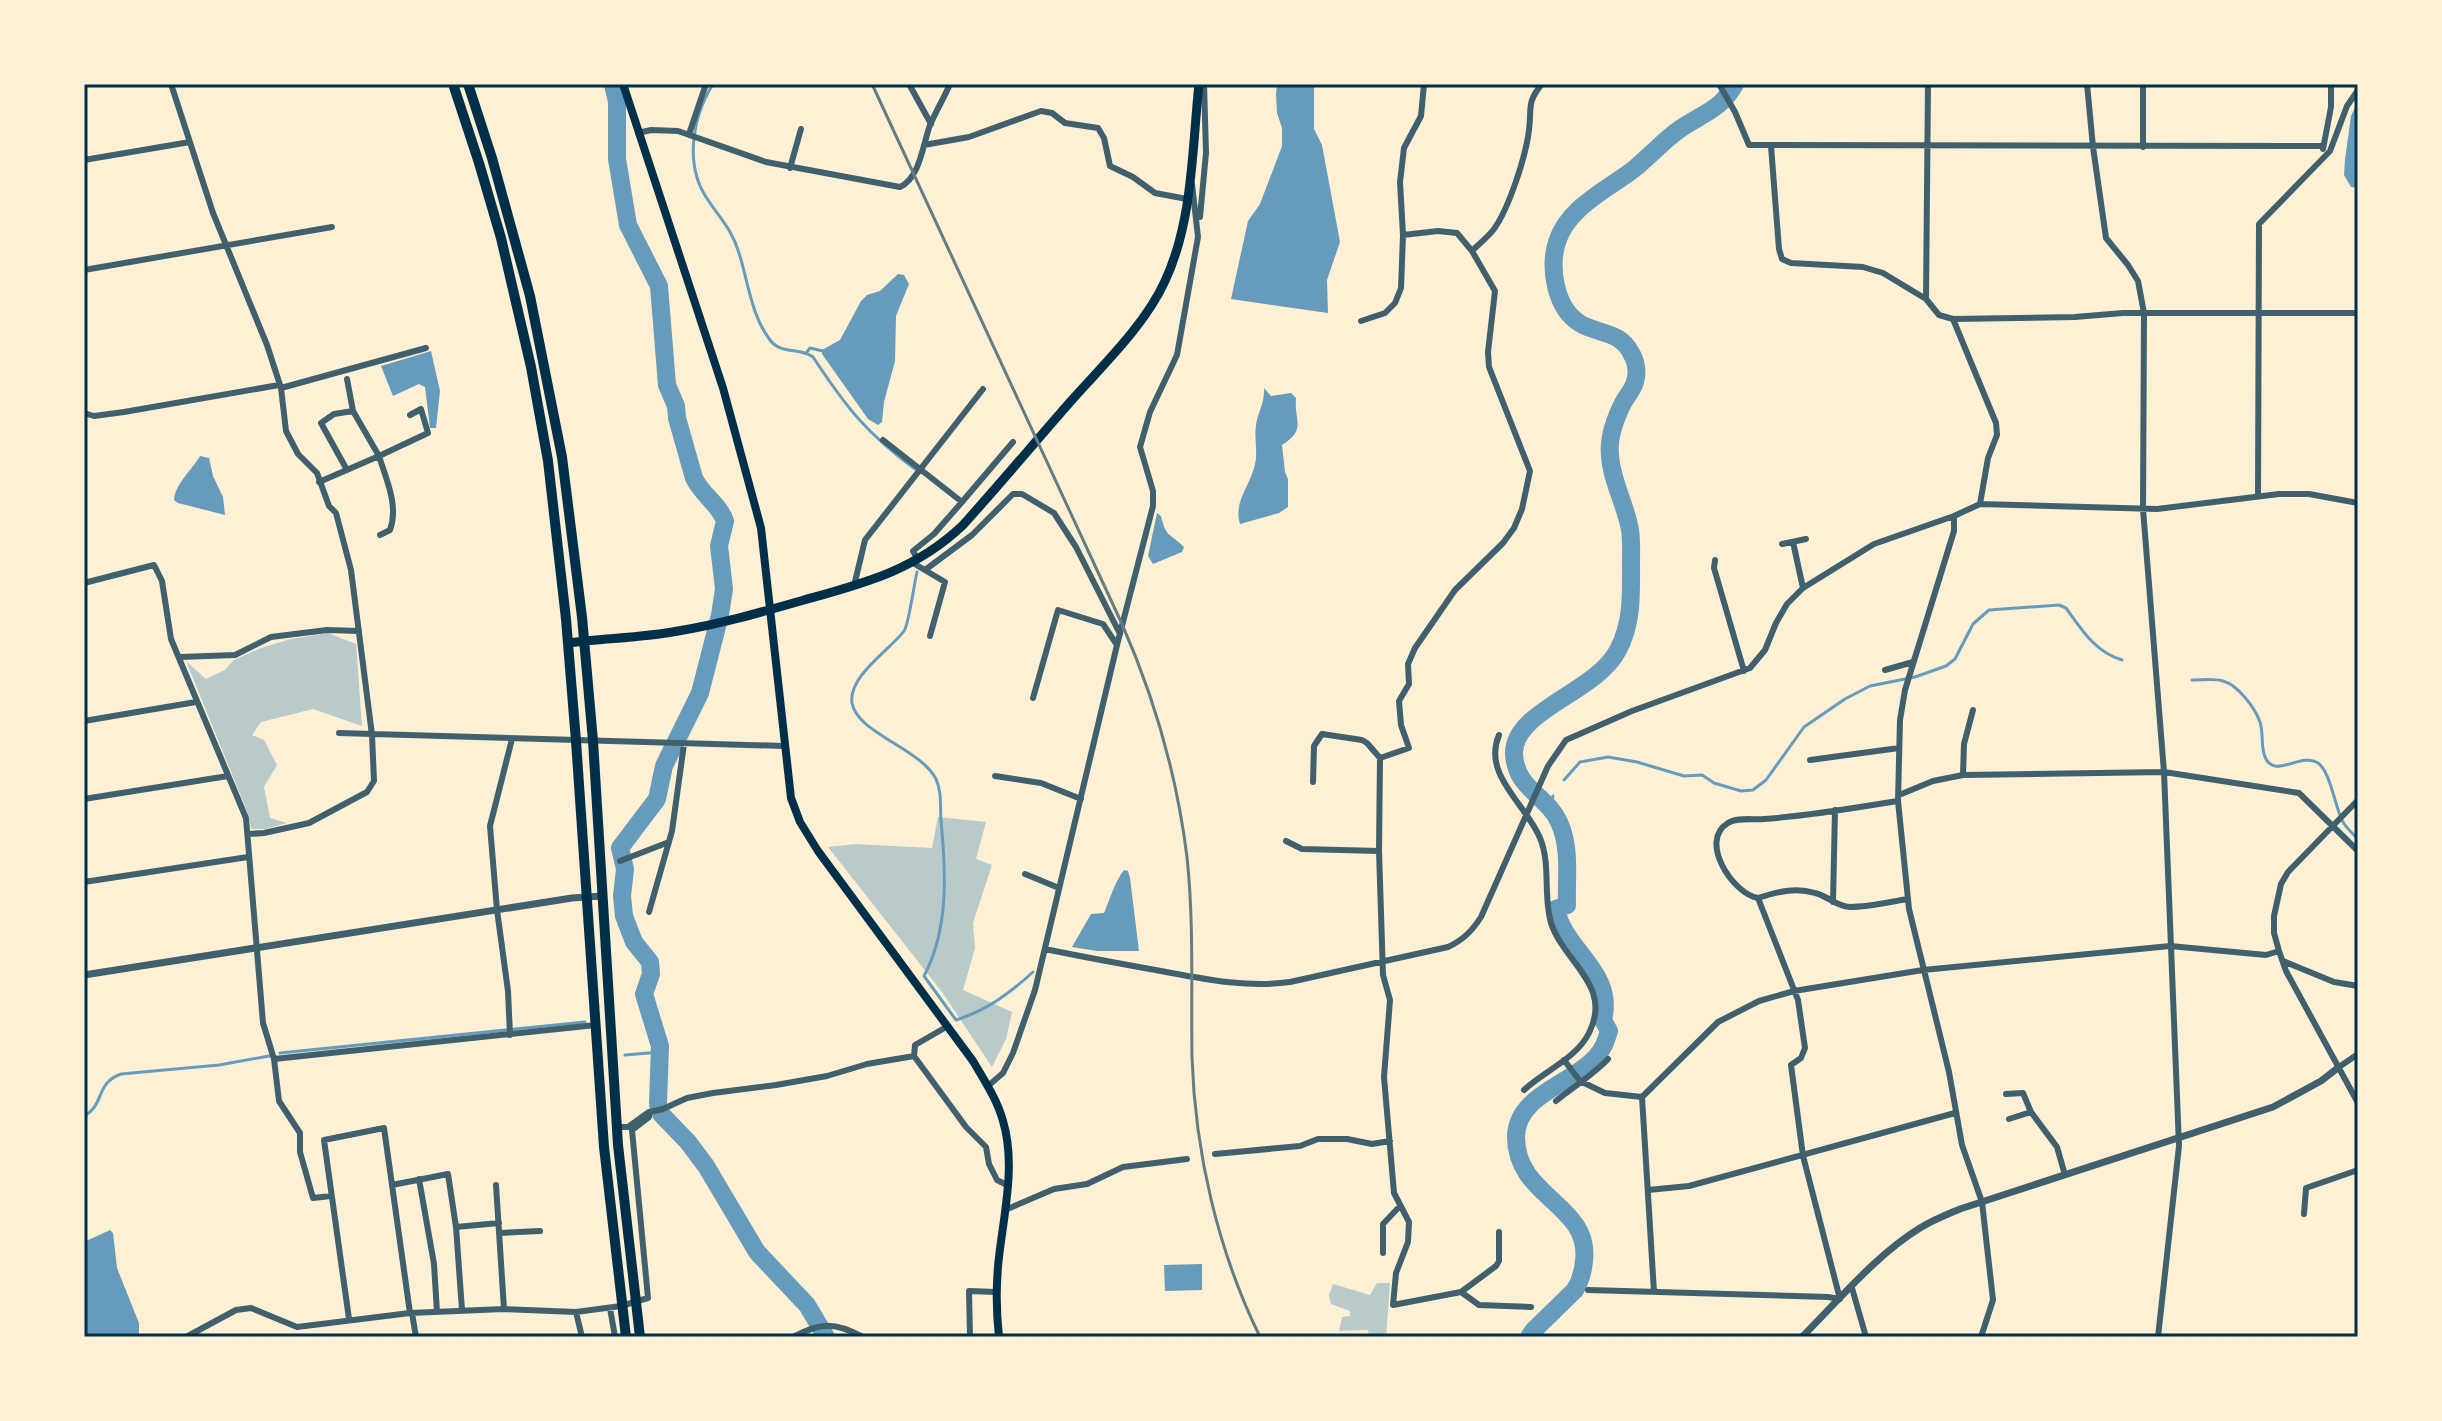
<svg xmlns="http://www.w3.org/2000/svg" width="2442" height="1421" font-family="Manrope,sans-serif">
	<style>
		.green { fill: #b9caca }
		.water { fill: #669bbc }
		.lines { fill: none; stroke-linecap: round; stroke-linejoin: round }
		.stream { stroke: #669bbc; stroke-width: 3 }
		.river { stroke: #669bbc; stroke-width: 18 }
		.minor { stroke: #3f606c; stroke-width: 6 }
		.tertiary { stroke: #3f606c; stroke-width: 7 }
		.secondary { stroke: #003049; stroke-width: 8 }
		.primary { stroke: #003049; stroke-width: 9 }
		.trunk { stroke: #003049; stroke-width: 10 }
		.rail { stroke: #657d81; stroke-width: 3 }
		.neatline { fill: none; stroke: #003049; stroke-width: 3 }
	</style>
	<rect width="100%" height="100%" fill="#fdf0d5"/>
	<path class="green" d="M328 633 356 644 362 726 313 709 261 722 252 735 264 740 277 765 264 787 270 818 287 823 266 829H251L249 816 186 661 206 679 225 670 234 660 261 648 291 639Z
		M938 817 986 822 976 859 992 865 973 923 975 948 963 990 1012 1012 1006 1039 992 1067 942 992 828 847 856 844 932 848Z
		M1377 1283H1390L1386 1337H1369L1368 1330 1339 1331 1342 1317 1350 1316V1311L1331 1304 1329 1295 1333 1284 1370 1295Z"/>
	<path class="water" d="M1277 84H1314V129L1322 145 1340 242 1327 280 1328 313 1231 299 1248 221 1260 204 1282 146V128L1277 113 1276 94Z
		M2358 101V188L2351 187 2344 175 2345 160 2351 116Z
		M898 274 904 275 909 284 896 316 895 361 884 402 882 422 878 425 868 419 822 354V350L840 340 861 301 867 295 880 291Z
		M431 351 440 391 436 428H430L425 387 419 384 393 396 381 366Z
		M1264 388 1271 396 1291 393 1296 398C1294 422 1307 429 1282 445L1285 472 1288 479V507L1279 513 1240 524C1233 501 1251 485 1255 464 1258 452 1254 438 1256 425 1258 412 1265 402 1264 388Z
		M200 456 209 458 213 476 223 497 225 515 178 503 174 500C175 484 192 470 200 456Z
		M1157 513 1161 516C1166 538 1170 533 1184 547L1182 552 1153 564 1148 556Z
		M1124 870 1128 871 1130 878 1139 951H1097L1072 947 1091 914 1104 913C1111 897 1114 883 1124 870Z
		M110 1230 113 1233 117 1268 139 1323V1333L137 1337H84V1242Z
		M1202 1264V1290L1165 1291 1164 1265Z"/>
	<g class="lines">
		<path class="stream" d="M713 84C692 118 684 166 708 200 722 221 731 228 739 253 748 281 751 315 770 340 781 355 800 347 813 357 846 407 867 434 915 469
			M807 352 810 348 823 351
			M917 572C914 584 909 624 904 631 890 650 848 676 852 703 857 733 920 748 936 779 942 792 940 807 941 821 946 872 949 929 924 976L956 1020C987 1010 1009 994 1033 972
			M2192 680C2202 680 2214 678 2223 681 2238 685 2255 708 2260 722 2264 733 2260 749 2266 759 2276 778 2301 752 2318 763 2330 771 2335 806 2342 820 2345 827 2352 833 2358 839
			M1564 780 1580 762 1608 757 1637 762 1684 776 1702 775 1714 783 1741 791 1753 790 1766 780 1804 727 1845 699 1870 686 1915 677 1946 666 1955 659 1973 624 1989 610 2059 605 2066 608C2082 630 2095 652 2122 660
			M1550 808 1553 796
			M280 1053 585 1022
			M625 1055 660 1052
			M84 1116C105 1105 95 1083 121 1074L219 1065 269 1056"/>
		<path class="river" d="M613 84 617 102V159L628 225 659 286 667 385 676 406 677 418 694 478C702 495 719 504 725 521L719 546 724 589 720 615 700 693 664 766 657 799 620 848 625 869 622 896 624 916 634 942 650 962 651 974 644 994 660 1046 658 1104 661 1114 688 1142 706 1166 757 1252 807 1305 826 1337
			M1529 1337 1533 1331 1575 1290C1581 1280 1583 1272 1584 1261 1591 1204 1516 1198 1516 1137 1516 1095 1572 1084 1595 1058 1603 1050 1606 1041 1609 1031L1603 1020C1615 971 1565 952 1556 909L1567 905C1566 877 1571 848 1559 822 1547 795 1515 789 1514 753 1514 710 1597 692 1618 650 1633 622 1631 592 1631 561 1631 549 1632 536 1629 525 1624 502 1611 478 1610 455 1608 437 1615 419 1623 403 1627 396 1633 389 1635 382 1638 372 1636 361 1631 353 1621 332 1599 334 1581 324 1555 309 1549 268 1557 242 1568 207 1607 190 1634 169 1650 156 1664 140 1680 129 1703 113 1721 110 1735 84"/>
		<path class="minor" d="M171 84 213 213 267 345 281 388 286 431 298 454 317 473 329 506 336 513 351 570 372 735 374 781 367 792 309 823 264 833 248 834
			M909 84 931 124
			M1719 84 1735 112 1749 145 2323 146
			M1928 84 1926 299 1939 315 1953 319 1996 423 1997 435 1988 458 1980 504
			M2087 84 2093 147 2106 238 2128 265 2138 281 2144 313 2143 509 2164 772 2179 1146 2158 1337
			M638 133 651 130 678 131 766 162 900 187C920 178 923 144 930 125 936 111 944 98 950 84
			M689 134 706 84
			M924 145 969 137 1041 111 1052 113 1065 123 1098 128 1104 138 1110 166 1133 177 1155 193 1187 199
			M1771 146 1779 249 1782 259 1791 263 1863 267 1883 273 1926 299
			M2143 147V84
			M2323 149 2331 107V84
			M84 160 190 142
			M790 168 801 129
			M1200 217 1206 153 1204 84
			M1403 235 1438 231 1457 233 1472 251
			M84 270 332 227
			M1953 319 2075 317 2123 313H2358
			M1361 321 1385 313 1395 303 1401 288 1403 235 1400 182 1404 148 1421 116 1424 84
			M281 388 426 348
			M84 413 94 416 124 412 279 385
			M883 440 962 502 1013 442
			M347 470 321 423 334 414 353 411
			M319 482 379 456 353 411 347 379
			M2258 496 2259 224 2330 151 2347 106 2358 90
			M1954 516V531L1905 690 1900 720 1898 801 1909 909 1949 1072 1962 1145 1982 1202 1993 1300 1981 1337
			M380 535 390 530C399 506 386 479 379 456L428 433 421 409 410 415
			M1793 542 1803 588
			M1782 544 1806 539
			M918 560 913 551 934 534 962 502
			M1715 560 1714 568 1744 671
			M913 563 945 582 930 636
			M925 570 972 535 1013 494H1022L1054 513 1076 547 1120 634
			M84 583 154 565 162 581 171 639 246 818 263 1023 274 1059 279 1101 300 1133V1152L313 1198 331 1196
			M854 586 865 540 983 389
			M180 657 235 655 271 637 327 630 359 631
			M1885 670 1913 662
			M1033 698 1058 610 1103 624 1117 645
			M84 721 196 702
			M339 733 784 746
			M1499 735C1482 775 1526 804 1540 838 1551 864 1543 896 1551 923 1564 963 1613 985 1589 1033 1576 1059 1544 1071 1524 1090
			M1810 760 1899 748
			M1963 775 1964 744 1973 710
			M995 776 1041 783 1081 799
			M1313 782 1314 746 1322 734 1362 740 1367 743 1380 758
			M1899 795 1933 781 1963 775 2164 772 2299 793 2358 851
			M84 799 228 776
			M2358 800 2288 872 2281 884 2274 916V933L2279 951 2286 971 2358 1103
			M1286 841 1302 849 1379 851
			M620 861 669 842
			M1025 874 1059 888
			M84 882 248 857
			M1758 898C1777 892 1795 887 1815 893 1828 896 1837 907 1850 907 1869 907 1889 902 1908 899
			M1833 902 1835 810
			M649 912 672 831 684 744
			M1045 949C1083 957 1122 964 1161 971 1204 979 1246 988 1290 982L1448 947C1463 940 1472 931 1481 917L1548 766 1566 740 1632 711 1750 668 1765 650 1776 623 1787 604 1803 588 1874 544 1954 516 1980 504 2157 509 2279 494H2309L2358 503
			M2283 961 2334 982 2358 986
			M948 1026 915 1045 914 1056 966 1127 986 1147 989 1164 997 1180 1007 1185
			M510 1035 508 991 497 910 490 826 512 739
			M274 1059 596 1025
			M1564 1060 1580 1081 1605 1093 1642 1097
			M2339 1067 2358 1054
			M988 1086 1003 1073 1013 1053 1035 990 1117 645 1153 506V491L1140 447 1150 412 1177 355 1198 237 1192 184
			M2006 1094 2023 1093 2031 1112 2057 1147 2065 1175
			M1556 1101C1573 1087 1593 1075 1608 1059
			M2009 1119 2031 1112
			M617 1127H628L649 1112 663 1109 687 1098 713 1093 776 1085 827 1076 867 1064 914 1056
			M1215 1154 1300 1146 1318 1139H1347L1372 1144 1390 1141
			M419 1179 434 1264 437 1312
			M392 1185 448 1174 456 1227 462 1310
			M496 1185 504 1309
			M1648 1190 1689 1186 1955 1113
			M1005 1210 1054 1189 1087 1184 1123 1167 1187 1159
			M2304 1214 2306 1188 2358 1170
			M456 1227 499 1223
			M1499 1232V1261L1496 1266 1461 1292 1393 1305 1396 1273 1408 1242 1409 1222 1394 1193 1384 1077 1390 1000 1383 975 1379 851 1380 758 1409 748 1401 725 1399 701 1409 684 1408 664 1415 648 1455 590 1503 543 1514 528 1522 509 1530 471 1489 367 1488 352 1495 291 1472 251C1479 244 1488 237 1494 229 1509 208 1526 156 1529 130 1532 108 1526 103 1542 84
			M499 1233 540 1231
			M1383 1253V1224L1400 1206
			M1852 1288 1866 1337
			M1588 1290 1828 1297 1840 1299 1803 1156 1791 1065 1801 1058 1805 1048 1798 1000 1758 898C1733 894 1698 841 1728 823 1736 817 1754 820 1764 819 1809 816 1854 808 1898 801
			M1461 1292 1479 1305 1531 1307
			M1654 1292 1642 1097 1718 1022 1759 1001 1794 991 1923 970 2170 946 2266 955 2279 951
			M610 1308 615 1337
			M576 1312 582 1337
			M412 1313 416 1337
			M349 1319 324 1140 384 1128 410 1313
			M186 1337 236 1310 251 1308 297 1327 410 1313 504 1309 576 1312 621 1306 648 1298 632 1130 649 1117V1112
			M793 1337C821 1322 835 1322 863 1337
			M970 1337 969 1291 996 1292"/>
		<path class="tertiary" d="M84 975 572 898 602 896
			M1802 1337C1838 1301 1877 1254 1920 1228 1933 1220 1946 1215 1960 1209L2273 1107 2321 1081 2339 1067"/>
		<path class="secondary" d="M623 84 723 388 761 528 791 798 800 822 818 851 973 1061C984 1080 997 1099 1003 1121 1016 1164 1004 1213 999 1257 996 1283 996 1310 999 1337"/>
		<path class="primary" d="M568 643C604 638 642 638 678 631 721 624 762 612 804 600 865 583 916 570 963 525 1000 484 1035 442 1071 401 1103 365 1145 325 1165 281 1193 221 1192 149 1199 84"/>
		<path class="trunk" d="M453 84 479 163 501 238 531 367 548 461 566 619 576 741 604 1147 626 1337
			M468 84 492 158 530 296 562 457 582 617 593 741 618 1145 640 1337"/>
		<path class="rail" d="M872 84 1122 624C1155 699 1177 776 1187 857 1194 923 1191 990 1192 1057 1195 1153 1218 1251 1260 1337"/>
	</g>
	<rect width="2442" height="1421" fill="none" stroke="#fdf0d5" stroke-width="172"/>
	<rect x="86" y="86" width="2270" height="1249" class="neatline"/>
</svg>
